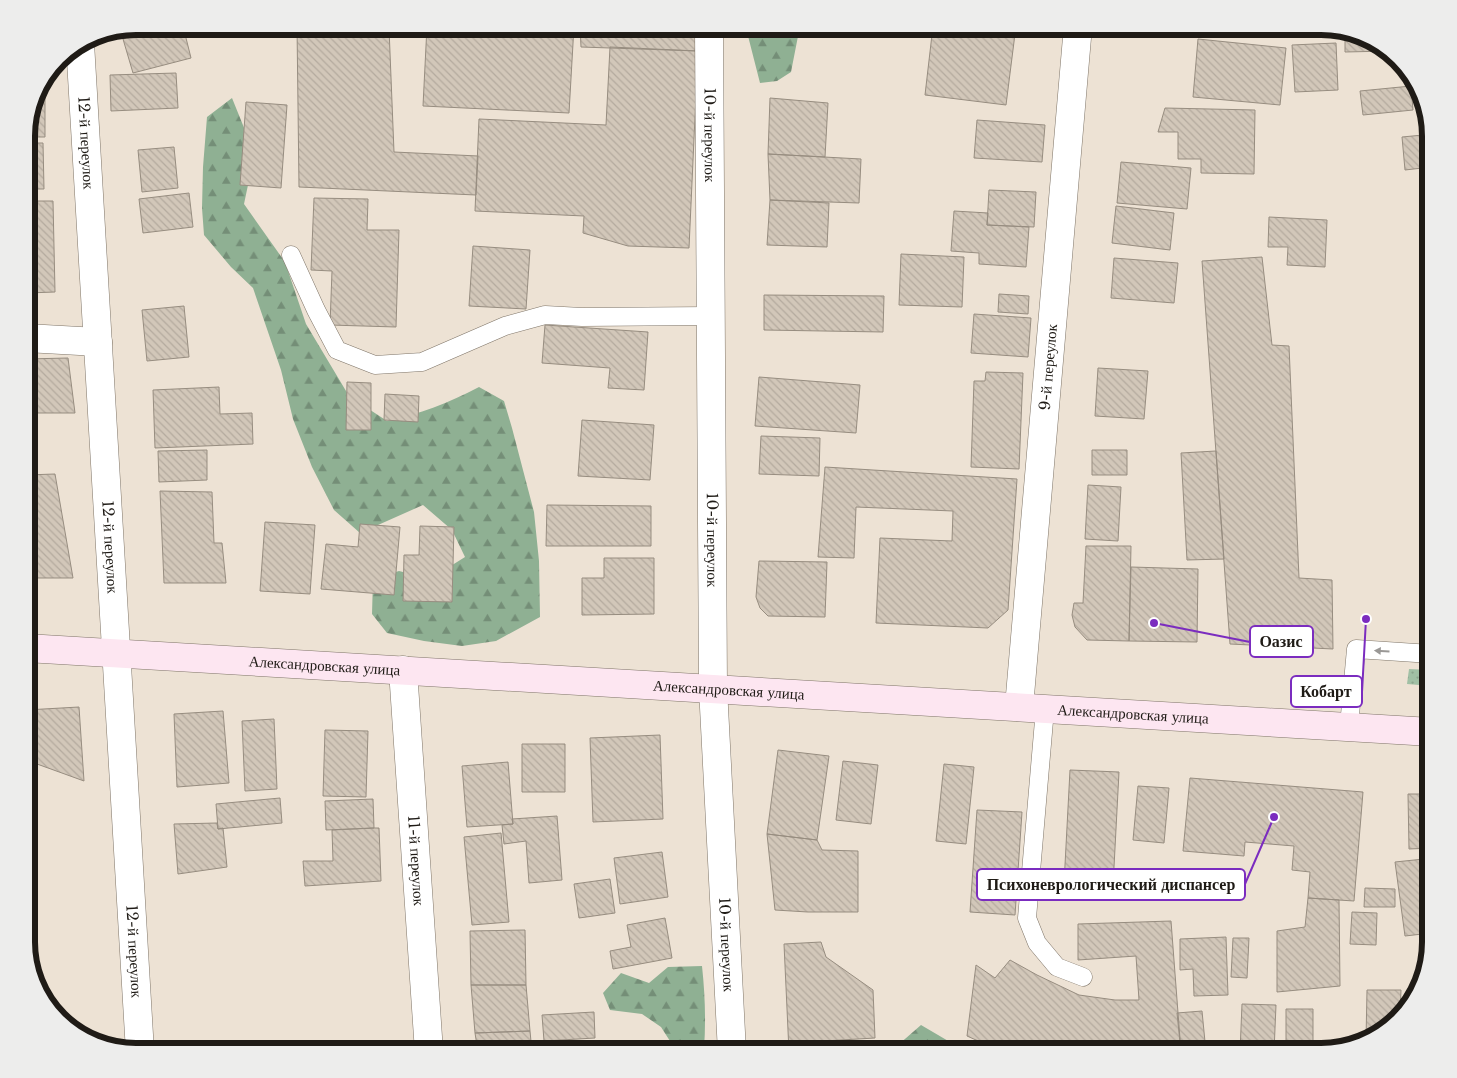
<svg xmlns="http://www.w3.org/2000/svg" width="1457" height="1078" font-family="'Libre Baskerville',serif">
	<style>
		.grass { fill: url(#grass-dots) }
		.forest { fill: url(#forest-firs) }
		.building { fill: url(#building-back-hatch); stroke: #978d80 }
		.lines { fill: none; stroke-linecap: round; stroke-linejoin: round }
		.service-casing { stroke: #7f7568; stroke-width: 19 }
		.minor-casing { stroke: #7f7568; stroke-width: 29 }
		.tertiary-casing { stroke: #7f7568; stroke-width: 29 }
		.secondary-casing { stroke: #7f7568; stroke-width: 29 }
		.service { stroke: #fff; stroke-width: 18 }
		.minor { stroke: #fff; stroke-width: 28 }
		.tertiary { stroke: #fff; stroke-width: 28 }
		.secondary { stroke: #fde6f1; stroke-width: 28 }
		.oneway { fill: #9a9896 }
		.labels { text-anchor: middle; stroke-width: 4; stroke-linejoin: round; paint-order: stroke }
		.street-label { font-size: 15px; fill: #1f1b16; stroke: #fff }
		.rim { fill: none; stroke: #1f1b16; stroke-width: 6 }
		.leader { fill: none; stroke: #7b2cbf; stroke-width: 2 }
		.callout-dot { fill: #7b2cbf; stroke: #fff; stroke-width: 2 }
		.callout { fill: #fff; stroke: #7b2cbf; stroke-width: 2 }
		.callout-label { font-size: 16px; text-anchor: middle; font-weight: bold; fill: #1f1b16 }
	</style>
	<defs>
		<pattern id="grass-dots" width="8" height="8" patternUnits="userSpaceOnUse" patternTransform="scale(1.25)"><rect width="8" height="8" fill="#a1c0a5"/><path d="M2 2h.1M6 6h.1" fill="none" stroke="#8aa48d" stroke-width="1.8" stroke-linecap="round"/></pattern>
		<pattern id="forest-firs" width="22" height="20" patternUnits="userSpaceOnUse" patternTransform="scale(1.25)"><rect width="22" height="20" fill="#8fb093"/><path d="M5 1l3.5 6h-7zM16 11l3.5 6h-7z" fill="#748e77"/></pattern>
		<pattern id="building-back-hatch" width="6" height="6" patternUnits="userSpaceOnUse" patternTransform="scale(1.25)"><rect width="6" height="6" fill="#d2c7b9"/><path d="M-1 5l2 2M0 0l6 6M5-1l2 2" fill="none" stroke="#b4aa9e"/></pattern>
	</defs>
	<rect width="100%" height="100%" fill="#ede2d4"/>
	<path class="grass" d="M1409 669 1431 670V686L1407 684Z"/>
	<path class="forest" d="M747 26H800L791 72 777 81 760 83 747 32Z
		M232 98 253 150 252 166 244 204 285 262 306 324 349 396 387 421C419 414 449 403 479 387L504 401 512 428 534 512 539 561 540 617 496 641 462 646 424 641 387 633 372 614 373 579 399 571 430 579 465 557 452 530 423 505 360 533 334 510 312 467 293 419 281 370 253 288 231 267 204 235 202 208 203 167 207 117Z
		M702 966C705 994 706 1021 704 1049L699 1052H677L661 1027 642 1014 610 1010 603 993 621 973 649 983 668 967Z
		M921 1025 967 1052H890Z"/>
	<path class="building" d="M178 26H183L191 58 133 73 123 39Z
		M234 26H291V32L234 31Z
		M297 26H374L389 28 394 152 478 156 476 195 299 187Z
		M427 26H574L569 113 423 106Z
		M580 26H696L698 51 581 47Z
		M933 26H1016L1006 105 925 95Z
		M1199 26H1237V32L1199 31Z
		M1345 34 1388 49 1389 51 1345 52Z
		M1198 39 1286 48 1280 105 1193 97Z
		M1336 43 1338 90 1295 92 1292 45Z
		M610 47 698 51 689 248 628 246 583 233 584 216 475 211 479 119 606 125Z
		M176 73 178 108 111 111 110 75Z
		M1411 86 1413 110 1363 115 1360 91Z
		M35 96H45V137H27V128Z
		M770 98 828 103 825 157 768 154Z
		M1420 101H1423L1431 136V167L1405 170 1402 137 1423 135Z
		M246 102 287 105 281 188 240 185Z
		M1165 108 1255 110 1254 174 1201 173V159H1178V132H1158Z
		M977 120 1045 125 1042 162 974 158Z
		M27 143H43L44 189H27Z
		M174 147 178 188 142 192 138 150Z
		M768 154 861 159 859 203 770 200Z
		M1121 162 1191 168 1187 209 1117 203Z
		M989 190 1036 192 1034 227 987 225Z
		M189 193 193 227 143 233 139 199Z
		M314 198 368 199 367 230H399L396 327 330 325 332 271 311 270Z
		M770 200 829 203 827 247 767 245Z
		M27 201H53L55 292 27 293Z
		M1116 206 1174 213 1170 250 1112 243Z
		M954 211 988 213 987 225 1029 227 1026 267 979 264V253L951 251Z
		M1431 214V266H1425L1422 215Z
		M1269 217 1327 220 1325 267 1287 265 1288 247H1268Z
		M473 246 530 250 526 309 469 306Z
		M901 254 964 257 962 307 899 305Z
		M1262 257 1272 345 1289 346 1299 578 1332 580 1333 649 1230 644 1202 261Z
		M1114 258 1178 263 1174 303 1111 298Z
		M999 294 1029 296 1028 314 998 312Z
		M764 295 884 296 883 332 764 330Z
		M184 306 189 357 147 361 142 310Z
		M974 314 1031 318 1028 357 971 353Z
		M545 325 648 332 644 390 608 388 610 368 542 363Z
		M68 358 75 413H26V359Z
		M1098 368 1148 371 1144 419 1095 416Z
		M986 372 1023 373 1019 469 971 467 974 381H985Z
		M759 377 860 385 856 433 755 426Z
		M347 382 371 383V430H346Z
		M219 387 220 414 252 413 253 444 155 448 153 390Z
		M385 394 419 396 418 422 384 420Z
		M582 420 654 425 650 480 578 476Z
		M761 436 820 438 819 476 759 474Z
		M207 450V480L159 482 158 451Z
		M1092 450H1127V475H1092Z
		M1216 451 1224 559 1187 560 1181 453Z
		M825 467 1017 479 1008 610 988 628 876 623 880 538 952 541 953 511 856 507 854 558 818 557Z
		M55 474 73 578H27L26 475Z
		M1088 485 1121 487 1118 541 1085 539Z
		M160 491 212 492 214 543H222L226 583H164Z
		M547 505 651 506V546H546Z
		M265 522 315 525 310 594 260 591Z
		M360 524 400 527 394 595 321 589 326 544 358 547Z
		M420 526 454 527 452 602 403 601 404 555H419Z
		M1086 546H1131L1129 641 1087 640 1075 627 1072 615 1074 603H1083Z
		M604 558H654V614L582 615V578H604Z
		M759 561 827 562 825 617 768 616 760 608 756 597Z
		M1131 567 1198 569 1197 642 1129 641Z
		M79 707 84 781 26 760V710Z
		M223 711 229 783 177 787 174 714Z
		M274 719 277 789 245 791 242 721Z
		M325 730 368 731 366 797 323 796Z
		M660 735 663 819 593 822 590 738Z
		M522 744H565V792H522Z
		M778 750 829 756 817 840 767 834Z
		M843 761 878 765 871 824 836 820Z
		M508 762 513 824 467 827 462 766Z
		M944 764 974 767 966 844 936 841Z
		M1070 770 1119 772 1113 886 1064 884Z
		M1190 778 1363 792 1354 901 1308 898 1310 872 1292 870 1294 846 1245 842 1244 856 1183 851Z
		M1138 786 1169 788 1164 843 1133 840Z
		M1408 794H1431V848L1409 849Z
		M280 798 282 823 218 829 216 804Z
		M373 799 374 828 326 830 325 801Z
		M977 810 1022 812 1015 915 970 912Z
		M557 816 562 880 529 883 526 841 504 844 502 825 513 824 512 819Z
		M217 823 218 829 223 828 227 867 178 874 174 824Z
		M374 828H379L381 881 305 886 303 861H333L332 830Z
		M501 833 509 922 472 925 464 837Z
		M767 834 817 840 822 850 858 851V912H808L775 910Z
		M662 852 668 897 620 904 614 858Z
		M1424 859 1431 914V933L1405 936 1395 862Z
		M610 879 615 913 579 918 574 884Z
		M1365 888 1395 889V907H1364Z
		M1308 898 1339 900 1340 986 1277 992V931L1305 927Z
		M1352 912 1377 913 1376 945 1350 944Z
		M665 918 672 958 613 969 610 951 631 947 627 925Z
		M1171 921 1181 1052H1003L967 1036 976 965 995 978 1010 960 1037 975 1079 995 1115 1000H1139L1136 956 1078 960V924Z
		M525 930 526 985H471L470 931Z
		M1226 937 1228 995 1194 996 1193 969 1180 970V939Z
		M1233 938H1249L1247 978 1231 977Z
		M821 942 826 957 873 990 875 1038 824 1041 825 1052H789L784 944Z
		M471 985H526L530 1031 475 1033Z
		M1367 990H1401L1400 1015 1369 1041H1366Z
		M1242 1004 1276 1005 1274 1052H1240Z
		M1286 1009H1313V1052H1286Z
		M1202 1011 1206 1052H1181L1177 1013Z
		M594 1012 595 1038 544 1041 542 1015Z
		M530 1031 532 1052H478L475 1033Z"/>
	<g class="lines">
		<defs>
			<path id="service" d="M291 255 316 310 337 350 375 365 422 362 505 326 545 315 582 317 710 316
				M1045 709 1027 918 1037 943 1057 967 1083 977
				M1349 726 1356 649 1431 654"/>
			<g id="minor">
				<path id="s1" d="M80 43 140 1052"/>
				<path d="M26 338 98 342"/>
				<path id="s2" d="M403 670 429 1052"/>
				<path id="s3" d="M1019 707 1078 26"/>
			</g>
			<g id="tertiary">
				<path id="s4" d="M709 26 713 688 732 1052"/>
			</g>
			<g id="secondary">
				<path id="s5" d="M26 648 1431 732"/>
			</g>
		</defs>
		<use href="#service" class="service-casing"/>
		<use href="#minor" class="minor-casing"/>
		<use href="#tertiary" class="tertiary-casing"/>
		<use href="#secondary" class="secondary-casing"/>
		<use href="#service" class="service"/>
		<use href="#minor" class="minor"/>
		<use href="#tertiary" class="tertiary"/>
		<use href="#secondary" class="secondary"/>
	</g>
	<defs><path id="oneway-solid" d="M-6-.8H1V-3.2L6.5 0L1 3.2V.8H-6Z" transform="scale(1.25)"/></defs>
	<use class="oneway" href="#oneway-solid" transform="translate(1382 651) rotate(-177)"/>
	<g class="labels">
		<g class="street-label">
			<text dy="5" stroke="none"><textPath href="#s4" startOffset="109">10-й переулок</textPath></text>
			<text dy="5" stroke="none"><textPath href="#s1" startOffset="100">12-й переулок</textPath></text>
			<text dy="5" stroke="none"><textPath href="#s3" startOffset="341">9-й переулок</textPath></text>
			<text dy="5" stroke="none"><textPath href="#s4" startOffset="514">10-й переулок</textPath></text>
			<text dy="5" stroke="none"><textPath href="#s1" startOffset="505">12-й переулок</textPath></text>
			<text dy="5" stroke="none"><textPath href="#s5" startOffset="299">Александровская улица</textPath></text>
			<text dy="5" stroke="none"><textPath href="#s5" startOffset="704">Александровская улица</textPath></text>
			<text dy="5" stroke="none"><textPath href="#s5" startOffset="1109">Александровская улица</textPath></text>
			<text dy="5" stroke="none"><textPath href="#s2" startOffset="191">11-й переулок</textPath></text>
			<text dy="5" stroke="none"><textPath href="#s4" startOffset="919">10-й переулок</textPath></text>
			<text dy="5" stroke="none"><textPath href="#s1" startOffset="910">12-й переулок</textPath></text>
		</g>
	</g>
	<path d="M0 0H1457V1078H0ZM136 35H1321A101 101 0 0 1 1422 136V942A101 101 0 0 1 1321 1043H136A101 101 0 0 1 35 942V136A101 101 0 0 1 136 35Z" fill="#ededec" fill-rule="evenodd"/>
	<path class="rim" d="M136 35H1321A101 101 0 0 1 1422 136V942A101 101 0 0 1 1321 1043H136A101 101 0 0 1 35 942V136A101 101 0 0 1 136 35Z"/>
	<path class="leader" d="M1154 623L1250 642M1366 619L1362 692M1274 817L1245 884"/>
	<g class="callout-dot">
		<circle cx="1154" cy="623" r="5"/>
		<circle cx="1366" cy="619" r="5"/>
		<circle cx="1274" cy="817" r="5"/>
	</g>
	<g class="callout">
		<rect x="1250" y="626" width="63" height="31" rx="5"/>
		<rect x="1291" y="676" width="71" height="31" rx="5"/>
		<rect x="977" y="869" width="268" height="31" rx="5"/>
	</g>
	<g class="callout-label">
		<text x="1281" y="647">Оазис</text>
		<text x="1326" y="697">Кобарт</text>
		<text x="1111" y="890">Психоневрологический диспансер</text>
	</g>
</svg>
